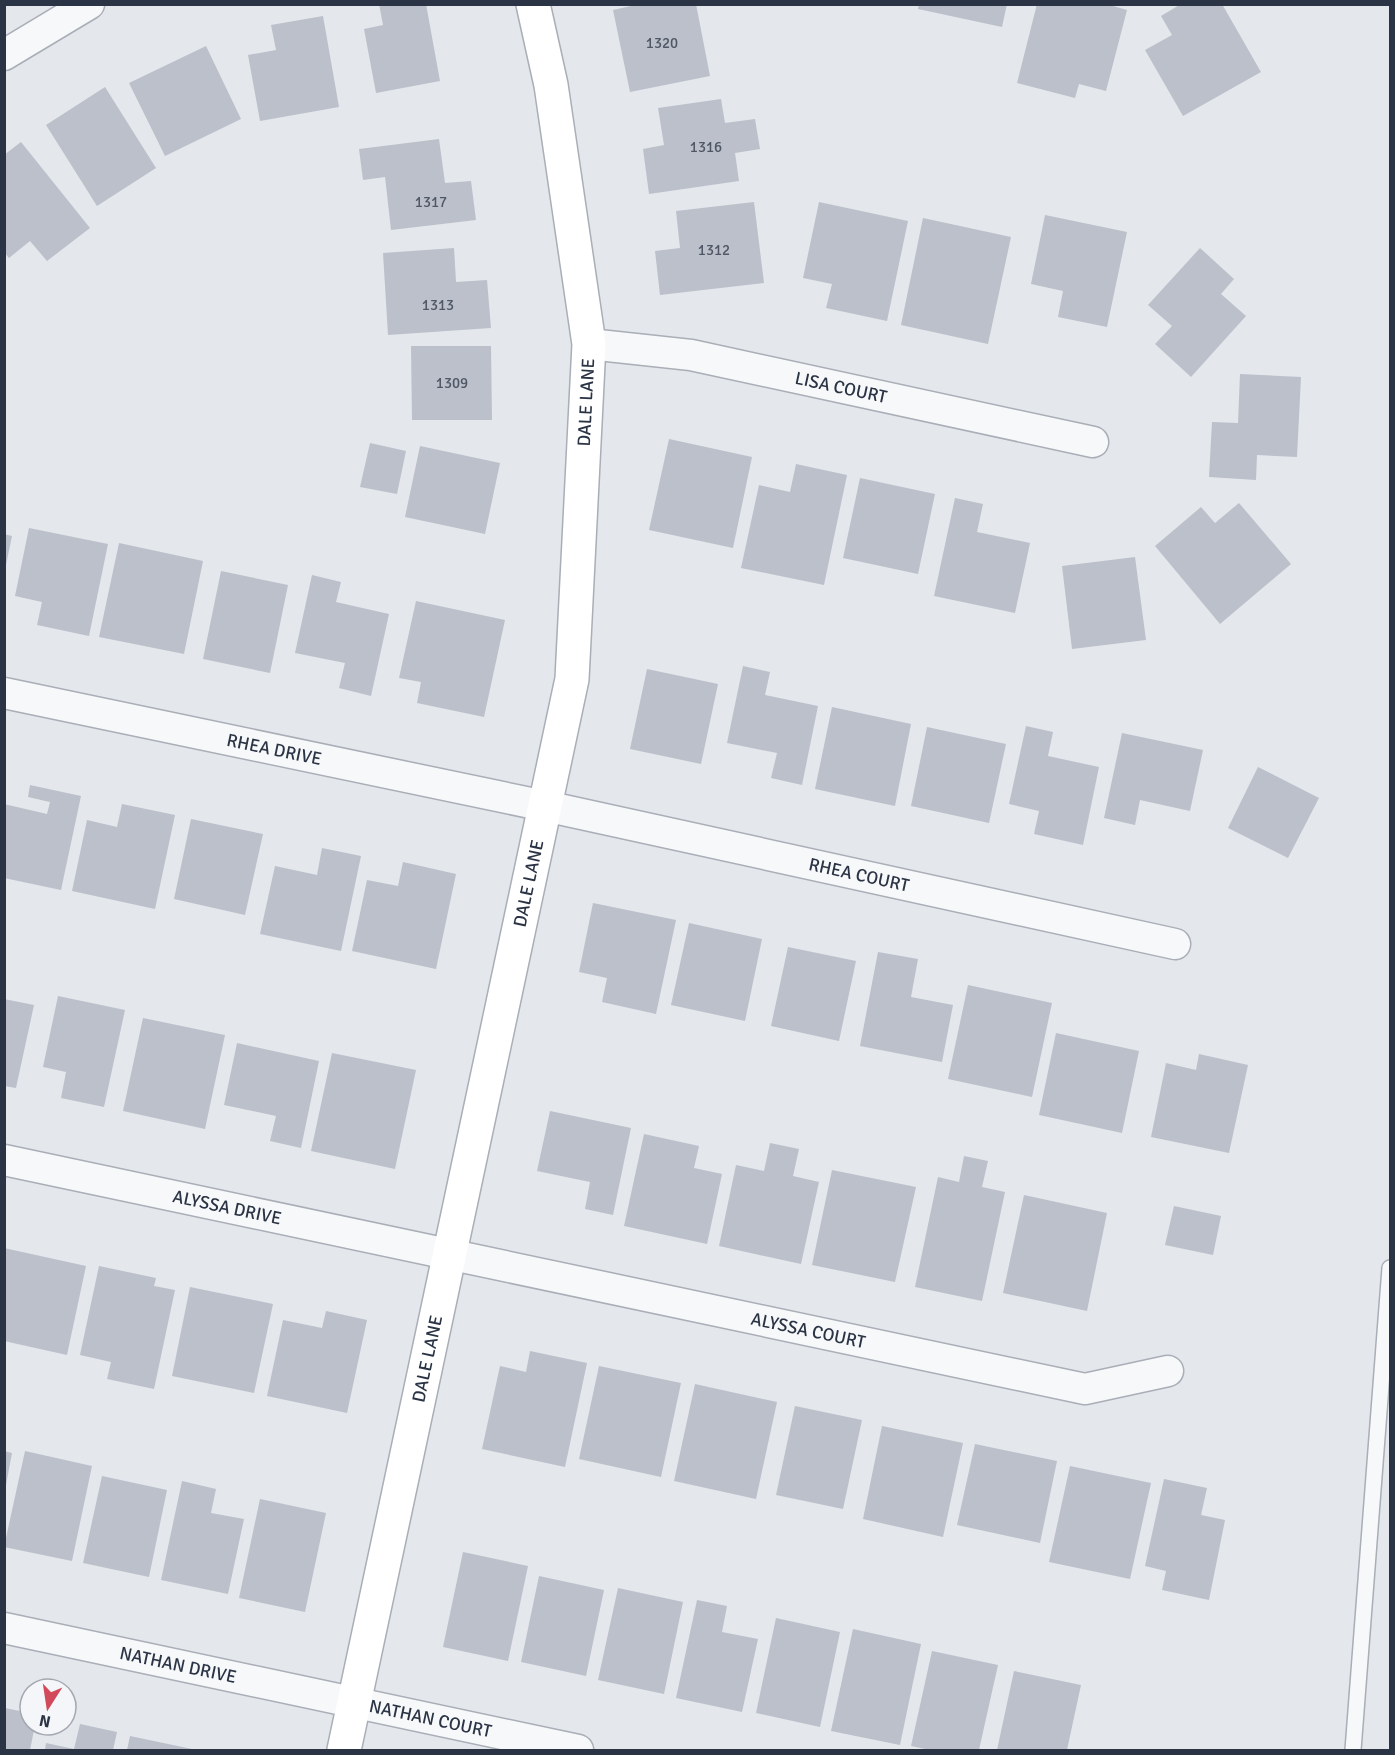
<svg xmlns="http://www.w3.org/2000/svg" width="1395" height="1755" font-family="Signika,sans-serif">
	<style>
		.building { fill: #bbc0ca }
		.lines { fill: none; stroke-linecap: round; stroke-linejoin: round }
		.lane-casing { stroke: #a9aeb7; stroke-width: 18 }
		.street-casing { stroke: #a9aeb7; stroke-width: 33 }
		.secondary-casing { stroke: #a9aeb7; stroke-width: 36 }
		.lane { stroke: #f7f8fa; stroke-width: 15 }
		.street { stroke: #f7f8fa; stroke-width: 30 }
		.secondary { stroke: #fff; stroke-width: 33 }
		.labels { text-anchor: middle; stroke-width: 4.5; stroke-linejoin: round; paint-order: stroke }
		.number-label { font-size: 15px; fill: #4f5766 }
		.street-label { font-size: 18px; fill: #2b3445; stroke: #f4f6f9 }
	</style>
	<rect width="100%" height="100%" fill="#e4e7ec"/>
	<path class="building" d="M379 4H426L440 81 376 93 364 29 383 25Z
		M640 4H696L710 76 630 92 613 10Z
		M919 4H1007L1002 27 918 9Z
		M1037 4H1106L1127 10 1106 91 1079 84 1075 98 1017 83Z
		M1181 4H1222L1261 72 1183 116 1145 50 1172 35 1161 16Z
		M323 16 339 107 260 121 248 55 276 50 271 25Z
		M206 46 241 119 165 156 129 83Z
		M105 87 156 168 97 206 46 125Z
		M721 99 725 123 755 119 760 149 735 153 739 181 649 194 643 149 664 145 658 108Z
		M439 139 445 183 471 181 476 220 391 230 385 177 363 180 359 149Z
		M21 142 90 228 47 261 30 241 9 258 4 252V155Z
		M754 202 764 283 660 295 655 251 680 248 676 211Z
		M819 202 908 221 887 321 826 308 832 284 803 278Z
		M1045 215 1127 232 1107 327 1058 317 1063 291 1031 284Z
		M923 218 1011 237 988 344 901 325Z
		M454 248 456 282 487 280 491 328 388 335 383 253Z
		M1200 248 1234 279 1221 294 1246 316 1191 377 1155 344 1172 326 1148 305Z
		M411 346H491L492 420H412Z
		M1240 374 1301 377 1297 457 1257 455 1256 480 1209 477 1212 422 1238 423Z
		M669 439 752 457 733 548 649 530Z
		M370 443 406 451 397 494 360 487Z
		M420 446 500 463 485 534 405 517Z
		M796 464 847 475 824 585 741 568 759 485 790 492Z
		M860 478 935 494 918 574 843 558Z
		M955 498 983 504 977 532 1030 543 1015 613 934 596Z
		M1239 503 1291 564 1220 624 1155 546 1201 507 1215 523Z
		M29 528 108 544 89 636 37 625 42 602 15 596Z
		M4 534 12 536 6 565 4 564Z
		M119 543 203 561 184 654 99 637Z
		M1135 557 1146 640 1072 649 1062 566Z
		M221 571 288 585 270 673 203 659Z
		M312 575 341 582 336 602 389 614 371 696 339 688 345 663 295 653Z
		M416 601 505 620 484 717 417 703 421 682 399 678Z
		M743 666 770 672 765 695 818 706 802 785 771 778 777 753 727 743Z
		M647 669 718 684 701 764 630 749Z
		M832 707 911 724 895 806 815 789Z
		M1026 726 1053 732 1048 756 1099 767 1083 845 1034 834 1039 811 1009 804Z
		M927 727 1006 744 989 823 911 806Z
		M1122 733 1203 750 1190 811 1140 800 1135 825 1104 818Z
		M1258 767 1319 798 1288 858 1228 828Z
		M30 785 81 796 61 890 4 878V804L47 814 50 802 28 797Z
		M122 804 175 815 155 909 72 891 87 820 117 827Z
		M191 819 263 834 245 915 174 899Z
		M322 848 361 856 341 951 260 934 275 866 317 875Z
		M403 862 456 874 436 969 352 951 367 880 398 886Z
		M593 903 676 920 656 1014 602 1002 607 978 579 972Z
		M689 923 762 939 745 1021 671 1005Z
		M788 947 856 961 839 1041 771 1026Z
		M878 952 918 959 911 997 953 1005 942 1062 860 1046Z
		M968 985 1052 1003 1032 1097 948 1079Z
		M58 996 125 1010 104 1107 61 1098 66 1072 43 1067Z
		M4 999 34 1005 16 1088 4 1086Z
		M143 1018 225 1035 205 1129 123 1111Z
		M1056 1033 1139 1051 1122 1133 1039 1115Z
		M237 1043 319 1061 301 1148 270 1141 276 1116 224 1105Z
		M332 1053 416 1070 395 1169 311 1151Z
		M1199 1054 1248 1065 1229 1153 1151 1137 1166 1063 1196 1070Z
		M550 1111 631 1128 613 1215 585 1209 590 1182 537 1171Z
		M644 1134 699 1146 694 1168 722 1174 707 1244 624 1226Z
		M770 1143 799 1149 793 1176 819 1182 801 1264 719 1246 736 1165 764 1171Z
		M964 1156 988 1161 982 1187 1005 1192 982 1301 915 1287 938 1177 959 1182Z
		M832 1170 916 1187 895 1282 812 1265Z
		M1024 1195 1107 1213 1087 1311 1003 1293Z
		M1174 1206 1221 1216 1213 1255 1165 1245Z
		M4 1248 86 1266 67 1355 4 1341Z
		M99 1266 156 1278 154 1286 175 1290 154 1389 107 1379 111 1362 80 1355Z
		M190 1287 273 1304 254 1393 172 1376Z
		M326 1311 367 1320 347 1413 267 1396 283 1320 322 1328Z
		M530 1351 587 1363 565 1467 482 1449 500 1366 526 1372Z
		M599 1366 681 1383 661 1477 579 1459Z
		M695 1384 777 1402 756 1499 674 1481Z
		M795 1406 862 1420 843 1509 776 1495Z
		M882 1426 963 1443 943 1537 863 1519Z
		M975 1444 1057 1461 1040 1543 957 1525Z
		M4 1451 12 1453 6 1485H4Z
		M25 1451 92 1466 72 1561 4 1547Z
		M1070 1466 1151 1483 1130 1579 1049 1562Z
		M102 1476 167 1490 149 1577 83 1563Z
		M1164 1479 1207 1488 1201 1515 1225 1520 1209 1600 1162 1590 1166 1571 1145 1566Z
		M182 1481 216 1489 211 1513 244 1519 228 1594 161 1580Z
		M260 1499 326 1513 305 1612 239 1598Z
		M463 1552 528 1566 508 1661 443 1647Z
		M539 1576 604 1590 586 1676 521 1662Z
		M618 1588 683 1602 664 1694 598 1680Z
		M697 1600 727 1606 722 1632 758 1639 742 1712 676 1698Z
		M776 1618 840 1632 820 1727 756 1713Z
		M853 1629 921 1644 900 1745 831 1731Z
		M932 1651 998 1665 979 1750H930L911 1746Z
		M1014 1671 1081 1685 1067 1750H997Z
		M5 1708 30 1713V1725H35L30 1750H5Z
		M80 1724 117 1732 113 1750H45L46 1743 74 1749Z
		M130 1736 192 1749V1750H127Z"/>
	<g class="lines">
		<defs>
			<path id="lane" d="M1353 1750 1390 1268"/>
			<g id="street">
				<path d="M4 55 89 4"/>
				<path id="s1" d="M589 344 691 355 1093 442"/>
				<path id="s2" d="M4 693 545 806 1175 944"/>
				<path id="s3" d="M4 1160 1085 1389 1168 1371"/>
				<path id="s4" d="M4 1628 578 1750"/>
			</g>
			<g id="secondary">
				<path id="s5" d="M344 1750 572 679 589 344 551 85 533 4"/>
			</g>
		</defs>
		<use href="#lane" class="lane-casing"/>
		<use href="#street" class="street-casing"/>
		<use href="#secondary" class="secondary-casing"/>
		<use href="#lane" class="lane"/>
		<use href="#street" class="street"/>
		<use href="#secondary" class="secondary"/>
	</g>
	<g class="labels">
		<g class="number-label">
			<text x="662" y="48">1320</text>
			<text x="706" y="152">1316</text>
			<text x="431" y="207">1317</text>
			<text x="714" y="255">1312</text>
			<text x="438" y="310">1313</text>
			<text x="452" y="388">1309</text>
		</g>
		<g class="street-label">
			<text dy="6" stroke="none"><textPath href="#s1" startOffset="256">LISA COURT</textPath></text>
			<text dy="6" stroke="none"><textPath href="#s5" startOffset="1372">DALE LANE</textPath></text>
			<text dy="6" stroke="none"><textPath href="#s2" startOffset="276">RHEA DRIVE</textPath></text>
			<text dy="6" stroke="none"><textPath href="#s2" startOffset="874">RHEA COURT</textPath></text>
			<text dy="6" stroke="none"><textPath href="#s5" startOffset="886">DALE LANE</textPath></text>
			<text dy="6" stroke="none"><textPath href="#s3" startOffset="228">ALYSSA DRIVE</textPath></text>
			<text dy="6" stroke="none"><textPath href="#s3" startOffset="822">ALYSSA COURT</textPath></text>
			<text dy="6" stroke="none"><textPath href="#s5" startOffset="400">DALE LANE</textPath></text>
			<text dy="6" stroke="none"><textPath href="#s4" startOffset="178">NATHAN DRIVE</textPath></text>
			<text dy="6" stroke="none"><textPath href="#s4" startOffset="436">NATHAN COURT</textPath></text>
		</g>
	</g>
	<rect width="1395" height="1755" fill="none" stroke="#2b3445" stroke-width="12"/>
	<g transform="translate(48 1707) rotate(192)"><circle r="28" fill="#f4f6f9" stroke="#a4a8b1" stroke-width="1.5"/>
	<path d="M0-4.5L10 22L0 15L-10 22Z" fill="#d1495b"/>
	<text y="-9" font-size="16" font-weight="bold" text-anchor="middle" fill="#2b3445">N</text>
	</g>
</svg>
